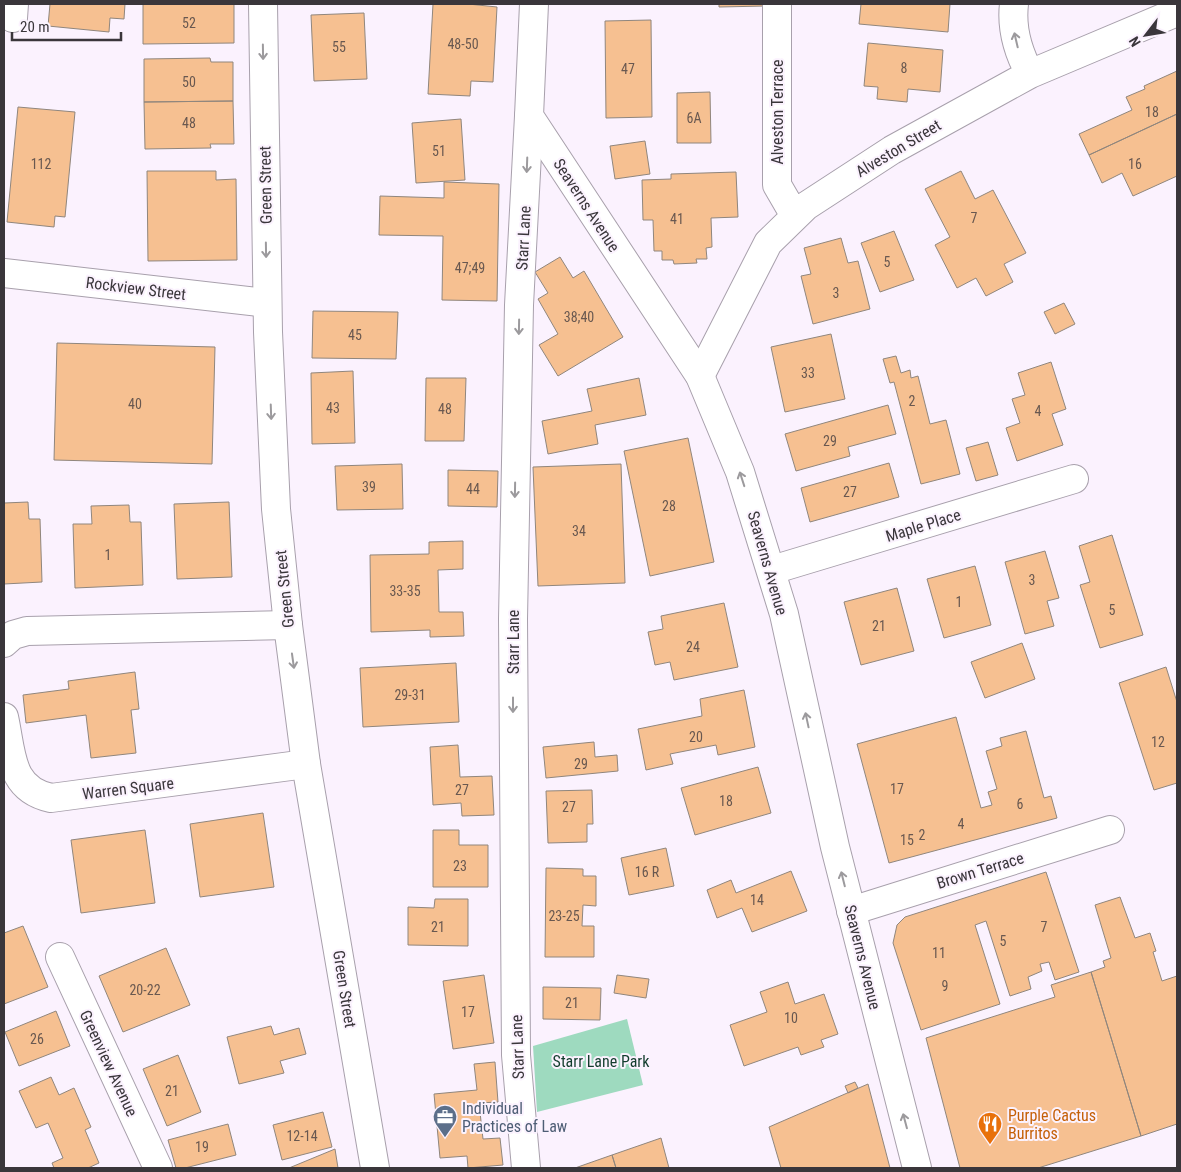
<svg xmlns="http://www.w3.org/2000/svg" width="1181" height="1172" font-family="'Roboto Condensed',sans-serif">
	<style>
		.green { fill: #9edabf }
		.building { fill: #f6c091; stroke: #90867d }
		.lines { fill: none; stroke-linecap: round; stroke-linejoin: round }
		.minor-casing { stroke: #a8a0ac; stroke-width: 30 }
		.tertiary-casing { stroke: #a8a0ac; stroke-width: 30 }
		.minor { stroke: #fff; stroke-width: 28 }
		.tertiary { stroke: #fff; stroke-width: 28 }
		.oneway { stroke: #9c9a9d }
		.labels { text-anchor: middle; stroke-width: 4; stroke-linejoin: round; paint-order: stroke }
		.number-label { font-size: 14px; fill: #695850 }
		.street-label { font-size: 16px; fill: #3a363b; stroke: #fbf2fe }
		.park-label { font-size: 16px; fill: #123d2d; stroke: #fbf2fe }
		.service-label { font-size: 16px; fill: #4e5e75; stroke: #fbf2fe; text-anchor: start }
		.food-label { font-size: 16px; fill: #c56008; stroke: #fbf2fe; text-anchor: start }
	</style>
	<rect width="100%" height="100%" fill="#fbf2fe"/>
	<path class="green" d="M627 1019 643 1085 537 1112 533 1046Z"/>
	<path class="building" d="M50 4H125L124 19 110 18 109 32 48 26Z
		M143 4H234V43L143 44Z
		M433 4H468L497 7 493 82 471 81 470 96 428 94Z
		M719 4H766V6L719 7Z
		M861 4H950L948 32 859 24Z
		M364 13 367 79 314 81 311 15Z
		M651 20 652 117 606 118 605 21Z
		M868 43 943 50 940 92 908 89 907 102 877 99 878 87 864 86Z
		M210 58 211 62H233V101L144 102V59Z
		M1177 71V114L1089 155 1079 134 1132 110 1126 97 1145 89 1144 86Z
		M710 92 711 143H677V93Z
		M233 101 234 144H210L211 148 145 149 144 102Z
		M18 107 75 112 65 217 55 216 54 227 7 222Z
		M1177 114V176L1133 196 1122 173 1102 183 1089 155Z
		M461 119 465 180 416 183 412 123Z
		M645 141 650 174 615 179 610 146Z
		M147 171H216V180L236 179 237 260 148 261Z
		M961 171 975 199 993 190 1026 253 1004 264 1013 282 986 296 976 278 957 288 935 245 950 237 925 189Z
		M736 172 738 217 711 218 712 247 706 248 707 259H696L697 263 674 264 673 260H662V251H654L653 220H643L642 180 671 179V174Z
		M444 182 499 184 497 301 442 300 443 236 379 235 380 196 444 198Z
		M894 231 914 280 880 292 861 243Z
		M841 238 848 263 858 261 870 309 813 324 801 276 811 274 804 248Z
		M560 257 573 278 584 271 623 337 558 376 539 345 558 334 538 299 548 293 535 272Z
		M1064 303 1075 324 1055 334 1044 312Z
		M313 311 398 312 396 359 312 358Z
		M831 334 845 399 785 412 771 347Z
		M57 343 215 347 212 464 54 460Z
		M896 356 901 373 910 370 911 378 918 376 930 424 946 420 960 474 921 484 894 382 890 383 883 359Z
		M1051 362 1066 409 1052 414 1063 445 1017 461 1006 428 1020 423 1012 399 1025 395 1018 373Z
		M353 371 355 443 312 444 311 373Z
		M426 378H466L464 441H425Z
		M639 378 646 415 595 425 598 444 548 454 542 421 592 411 587 389Z
		M888 405 896 434 848 447 850 456 796 471 785 434Z
		M688 438 714 562 650 576 624 451Z
		M988 442 998 475 976 481 966 448Z
		M889 463 899 497 810 522 801 488Z
		M402 464 403 509 337 510 335 466Z
		M621 464 625 583 538 586 533 467Z
		M448 470 498 471 497 507 448 506Z
		M28 502 29 519H40L42 582 4 584V503Z
		M229 502 232 577 177 579 174 504Z
		M129 505 130 522H141L143 585 75 588 73 524H92L91 506Z
		M1112 535 1143 635 1100 648 1080 585 1090 582 1079 546Z
		M463 541V569L438 570 439 612H463L464 636 430 637V630L371 632 370 555 429 554V542Z
		M1045 551 1059 598 1047 601 1054 626 1025 634 1005 562Z
		M975 566 991 625 944 638 927 579Z
		M897 588 914 651 861 665 844 602Z
		M724 603 738 667 674 680 670 662 655 665 648 632 663 629 661 616Z
		M1022 643 1035 679 985 698 971 662Z
		M456 663 459 722 363 727 360 668Z
		M1166 667 1177 702V783L1154 790 1119 683Z
		M135 672 139 709 131 710 136 753 91 758 86 715 26 723 23 695 69 689 68 681Z
		M744 690 755 747 718 755 716 745 670 754 673 764 646 770 638 729 702 716 700 699Z
		M956 717 981 808 992 805 988 792 997 789 986 751 1002 746 1000 738 1026 731 1044 798 1051 796 1057 818 889 863 857 744Z
		M594 742 595 757 617 755 618 771 546 778 543 747Z
		M458 745 460 777 492 776 494 815 462 816 461 803 433 805 430 747Z
		M758 767 771 813 695 835 681 788Z
		M592 790 593 824H587V842L548 843 546 791Z
		M263 813 274 887 200 897 190 824Z
		M145 830 155 903 81 913 71 840Z
		M433 830H459V845H488V887H433Z
		M666 848 674 886 629 895 621 858Z
		M546 868 583 869V876H596V906L583 905 582 926H594V957H545Z
		M791 871 807 911 752 932 742 908 717 918 707 890 731 880 736 893Z
		M1046 872 1079 972 1055 980 1049 962 1040 964 1042 971 1028 977 1031 989 1010 996 986 921 975 925 1000 1004 921 1030 893 943 897 925 905 917Z
		M1120 897 1135 938 1150 933 1156 951 1153 952 1162 981 1177 976V1124L1141 1136 1091 972 1105 967 1103 961 1111 958 1095 905Z
		M435 899H468V946L408 945V907L434 908Z
		M23 926 48 987 4 1004V933Z
		M166 948 190 1005 123 1032 99 976Z
		M1091 972 1141 1136 1038 1168H960L926 1038 1055 997 1051 985Z
		M484 975 494 1043 453 1049 443 981Z
		M617 975 649 979 646 998 614 993Z
		M788 982 795 1004 824 994 838 1034 821 1040 824 1047 801 1055 798 1047 744 1066 730 1025 767 1012 760 992Z
		M543 987 601 988 600 1020 543 1019Z
		M56 1011 70 1046 19 1066 5 1032Z
		M271 1026 274 1035 299 1028 306 1054 280 1061 284 1073 239 1084 227 1037Z
		M178 1055 201 1112 167 1126 143 1069Z
		M495 1062 498 1102 479 1103 483 1139 500 1138 503 1165 468 1168 467 1156 440 1158 434 1094 477 1090 474 1064Z
		M51 1077 59 1095 74 1088 91 1127 85 1130 99 1163 88 1168H54L52 1163 63 1158 48 1123 36 1128 19 1091Z
		M855 1082 858 1088 848 1093 845 1086Z
		M868 1084 890 1168H781L769 1127Z
		M323 1112 332 1147 282 1160 273 1125Z
		M228 1124 236 1155 185 1168H176L168 1140Z
		M661 1138 669 1168H616L612 1155Z
		M335 1149 338 1168H289Z
		M612 1155 616 1168H575Z"/>
	<g class="lines">
		<defs>
			<path id="minor" d="M777 4V185L795 216
				M1014 4C1011 29 1018 52 1030 74
				M13 18 14 4
				M4 273 267 303
				M700 376 768 243 806 206 892 150 1030 74 1177 12
				M772 570 1074 479
				M4 643 13 635 27 631 288 625
				M4 717C12 753 9 789 51 798L306 764
				M851 911 1110 830
				M60 957 158 1168
				M526 1168 516 1055 513 619 519 305 529 116"/>
			<path id="tertiary" d="M263 4 268 332 276 509 288 625 306 764 375 1168
				M534 4 529 116 700 376 740 472 784 614 835 847 917 1168"/>
		</defs>
		<use href="#minor" class="minor-casing"/>
		<use href="#tertiary" class="tertiary-casing"/>
		<use href="#minor" class="minor"/>
		<use href="#tertiary" class="tertiary"/>
	</g>
	<defs><path id="oneway-shaft" d="M-6 0H5M1.5-3L5.5 0L1.5 3" fill="none" stroke-width="1.6" stroke-linecap="round" stroke-linejoin="round" transform="scale(1.25)"/></defs>
	<g class="oneway">
		<use href="#oneway-shaft" transform="translate(1016 40) rotate(-103)"/>
		<use href="#oneway-shaft" transform="translate(263 52) rotate(89)"/>
		<use href="#oneway-shaft" transform="translate(527 165) rotate(92)"/>
		<use href="#oneway-shaft" transform="translate(266 250) rotate(89)"/>
		<use href="#oneway-shaft" transform="translate(519 327) rotate(91)"/>
		<use href="#oneway-shaft" transform="translate(271 412) rotate(88)"/>
		<use href="#oneway-shaft" transform="translate(742 479) rotate(-108)"/>
		<use href="#oneway-shaft" transform="translate(515 490) rotate(91)"/>
		<use href="#oneway-shaft" transform="translate(293 661) rotate(82)"/>
		<use href="#oneway-shaft" transform="translate(513 705) rotate(90)"/>
		<use href="#oneway-shaft" transform="translate(807 720) rotate(-102)"/>
		<use href="#oneway-shaft" transform="translate(843 879) rotate(-104)"/>
		<use href="#oneway-shaft" transform="translate(905 1121) rotate(-105)"/>
	</g>
	<defs>
		<symbol id="office-pin" viewBox="-11 -11 22 30"><path d="M0 17L-7.5 6A9.5 9.5 0 1 1 7.5 6Z" fill="#5c6f8a" stroke="#fbf2fe"/><path d="M-6-3h4V-5.5h4V-3h4V5H-6ZM-1-4.5V-3h2v-1.5ZM-6 0V1H6V0Z" fill="#fff"/></symbol>
		<symbol id="restaurant-pin" viewBox="-11 -11 22 30"><path d="M0 17L-7.5 6A9.5 9.5 0 1 1 7.5 6Z" fill="#e8710a" stroke="#fbf2fe"/><path d="M-5-6h1v4h1v-4h1v4h1v-4h1v5L-1.5 .5V6h-2V.5L-5-1ZM5-6V6H3V1.5H1.5Q1.5-4 5-6Z" fill="#fff"/></symbol>
	</defs>
	<g fill-rule="evenodd">
		<use href="#office-pin" x="431" y="1103" width="28" height="38"/>
		<use href="#restaurant-pin" x="976" y="1110" width="28" height="38"/>
	</g>
	<g class="labels">
		<g class="number-label">
			<text x="189" y="28">52</text>
			<text x="463" y="49">48-50</text>
			<text x="339" y="52">55</text>
			<text x="904" y="73">8</text>
			<text x="628" y="74">47</text>
			<text x="189" y="87">50</text>
			<text x="1152" y="117">18</text>
			<text x="694" y="123">6A</text>
			<text x="189" y="128">48</text>
			<text x="439" y="156">51</text>
			<text x="41" y="169">112</text>
			<text x="1135" y="169">16</text>
			<text x="974" y="223">7</text>
			<text x="677" y="224">41</text>
			<text x="887" y="267">5</text>
			<text x="470" y="273">47;49</text>
			<text x="836" y="298">3</text>
			<text x="579" y="322">38;40</text>
			<text x="355" y="340">45</text>
			<text x="808" y="378">33</text>
			<text x="912" y="406">2</text>
			<text x="135" y="409">40</text>
			<text x="333" y="413">43</text>
			<text x="445" y="414">48</text>
			<text x="1038" y="416">4</text>
			<text x="830" y="446">29</text>
			<text x="369" y="492">39</text>
			<text x="473" y="494">44</text>
			<text x="850" y="497">27</text>
			<text x="669" y="511">28</text>
			<text x="579" y="536">34</text>
			<text x="108" y="560">1</text>
			<text x="1032" y="585">3</text>
			<text x="405" y="596">33-35</text>
			<text x="959" y="607">1</text>
			<text x="1112" y="615">5</text>
			<text x="879" y="631">21</text>
			<text x="693" y="652">24</text>
			<text x="410" y="700">29-31</text>
			<text x="696" y="742">20</text>
			<text x="1158" y="747">12</text>
			<text x="581" y="769">29</text>
			<text x="897" y="794">17</text>
			<text x="462" y="795">27</text>
			<text x="726" y="806">18</text>
			<text x="1020" y="809">6</text>
			<text x="569" y="812">27</text>
			<text x="961" y="829">4</text>
			<text x="922" y="840">2</text>
			<text x="907" y="845">15</text>
			<text x="460" y="871">23</text>
			<text x="647" y="877">16 R</text>
			<text x="757" y="905">14</text>
			<text x="564" y="921">23-25</text>
			<text x="438" y="932">21</text>
			<text x="1044" y="932">7</text>
			<text x="1003" y="946">5</text>
			<text x="939" y="958">11</text>
			<text x="945" y="991">9</text>
			<text x="145" y="995">20-22</text>
			<text x="572" y="1008">21</text>
			<text x="468" y="1017">17</text>
			<text x="791" y="1023">10</text>
			<text x="37" y="1044">26</text>
			<text x="172" y="1096">21</text>
			<text x="302" y="1141">12-14</text>
			<text x="202" y="1152">19</text>
		</g>
		<g class="street-label">
			<text transform="translate(777 112) rotate(-90)" y="6">Alveston Terrace</text>
			<text transform="translate(898 148) rotate(-31)" y="6">Alveston Street</text>
			<text transform="translate(265 185) rotate(-91)" y="6">Green Street</text>
			<text transform="translate(587 205) rotate(57)" y="6">Seaverns Avenue</text>
			<text transform="translate(523 238) rotate(-87)" y="6">Starr Lane</text>
			<text transform="translate(136 288) rotate(7)" y="6">Rockview Street</text>
			<text transform="translate(923 525) rotate(-17)" y="6">Maple Place</text>
			<text transform="translate(768 563) rotate(74)" y="6">Seaverns Avenue</text>
			<text transform="translate(284 589) rotate(-96)" y="6">Green Street</text>
			<text transform="translate(513 642) rotate(-90)" y="6">Starr Lane</text>
			<text transform="translate(128 788) rotate(-7)" y="6">Warren Square</text>
			<text transform="translate(980 870) rotate(-17)" y="6">Brown Terrace</text>
			<text transform="translate(863 957) rotate(76)" y="6">Seaverns Avenue</text>
			<text transform="translate(345 989) rotate(81)" y="6">Green Street</text>
			<text transform="translate(517 1047) rotate(-92)" y="6">Starr Lane</text>
			<text transform="translate(109 1063) rotate(65)" y="6">Greenview Avenue</text>
		</g>
		<g class="park-label">
			<text x="601" y="1067">Starr Lane Park</text>
		</g>
		<g class="service-label">
			<text x="462" y="1114">Individual<tspan x="462" dy="18">Practices of Law</tspan></text>
		</g>
		<g class="food-label">
			<text x="1008" y="1121">Purple Cactus<tspan x="1008" dy="18">Burritos</tspan></text>
		</g>
	</g>
	<rect width="1181" height="1172" fill="none" stroke="#3a363b" stroke-width="10"/>
	<g transform="translate(1146 35) rotate(239)" stroke="#fbf2fe" stroke-width="4" paint-order="stroke">
	<path d="M0-4L9 19L0 12L-9 19Z" fill="#3a363b"/>
	<text y="-8" font-size="14" font-weight="bold" text-anchor="middle" fill="#3a363b">N</text>
	</g>
	<path d="M12 32v8h109v-8" fill="none" stroke="#3a363b" stroke-width="2.5"/>
	<text x="20" y="32" font-size="15" fill="#3a363b" stroke="#fbf2fe" stroke-width="4" paint-order="stroke">20 m</text>
</svg>
